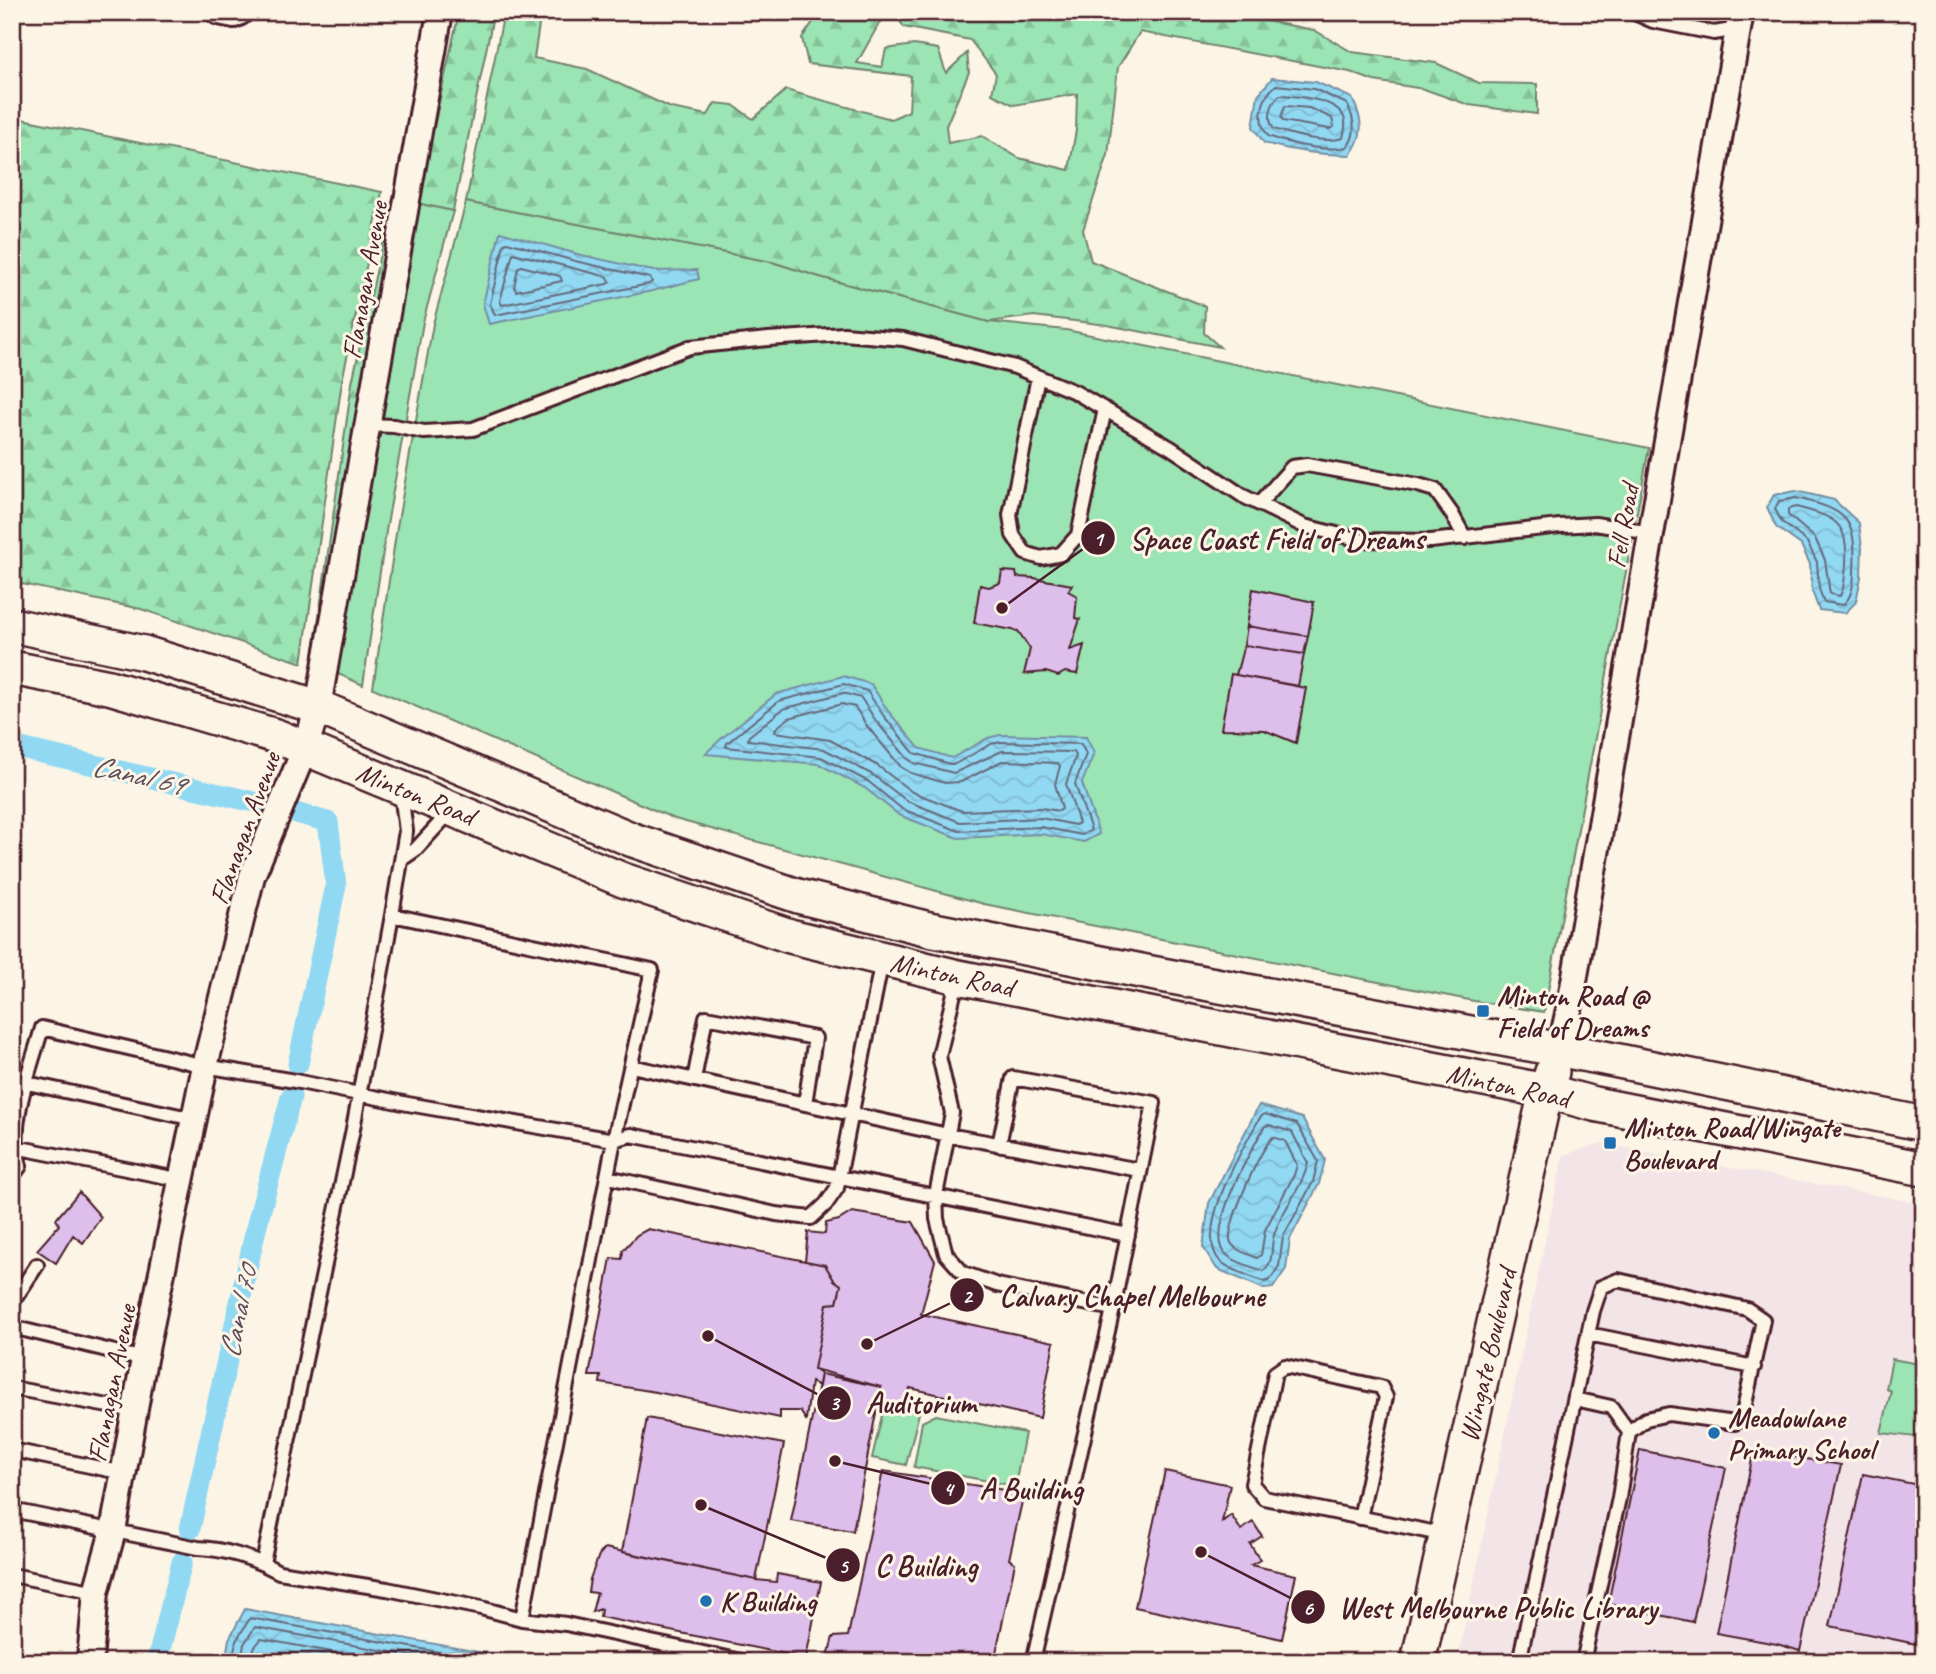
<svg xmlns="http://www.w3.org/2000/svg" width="1936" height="1674" font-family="Caveat,sans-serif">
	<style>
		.built { fill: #f3e5e7 }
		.green { fill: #9be4b3; stroke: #72826f; stroke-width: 2 }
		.forest { fill: url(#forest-firs); stroke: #72826f; stroke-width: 2 }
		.water { fill: url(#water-waves); stroke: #758ea3; stroke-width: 2 }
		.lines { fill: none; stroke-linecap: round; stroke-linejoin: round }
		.shore { stroke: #66697b; stroke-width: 2 }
		.canal { stroke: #91d8f3; stroke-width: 21 }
		.building { fill: #debfec; stroke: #4a1f2b; stroke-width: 2 }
		.lane-casing { stroke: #4a1f2b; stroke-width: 18 }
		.street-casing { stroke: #4a1f2b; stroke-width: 30 }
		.secondary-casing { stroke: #4a1f2b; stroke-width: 38 }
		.lane { stroke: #fcf5e5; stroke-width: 12 }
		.street { stroke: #fcf5e5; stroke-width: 24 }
		.secondary { stroke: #fcf5e5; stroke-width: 33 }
		.poi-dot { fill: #1f6fb2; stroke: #fcf5e5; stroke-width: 2.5 }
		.labels { text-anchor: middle; stroke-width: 6; stroke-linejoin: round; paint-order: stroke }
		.street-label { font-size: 28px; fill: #4a1f2b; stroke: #fcf5e5 }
		.poi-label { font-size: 28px; font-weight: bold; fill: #4a1f2b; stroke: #fcf5e5; text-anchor: start }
		.water-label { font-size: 30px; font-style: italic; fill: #5c4d5d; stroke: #fcf5e5 }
		.leader { fill: none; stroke: #4a1f2b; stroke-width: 2.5 }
		.callout-dot { fill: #4a1f2b; stroke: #fcf5e5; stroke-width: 2.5 }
		.mark-label { font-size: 21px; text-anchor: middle; font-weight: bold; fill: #fff }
		.callout-label { font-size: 30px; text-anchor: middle; font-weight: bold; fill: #4a1f2b; stroke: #fcf5e5; stroke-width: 6; stroke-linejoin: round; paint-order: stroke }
	</style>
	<defs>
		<pattern id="forest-firs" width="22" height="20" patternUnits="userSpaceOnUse" patternTransform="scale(1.75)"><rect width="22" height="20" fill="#9be4b3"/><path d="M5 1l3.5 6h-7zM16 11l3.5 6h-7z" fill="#87c39a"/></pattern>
		<pattern id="water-waves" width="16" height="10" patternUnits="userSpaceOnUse" patternTransform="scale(1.75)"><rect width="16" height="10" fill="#91d8f3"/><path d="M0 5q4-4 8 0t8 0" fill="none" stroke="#7fb9d0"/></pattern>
	</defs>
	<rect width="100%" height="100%" fill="#fcf5e5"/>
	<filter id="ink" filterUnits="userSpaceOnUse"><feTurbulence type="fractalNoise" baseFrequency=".0143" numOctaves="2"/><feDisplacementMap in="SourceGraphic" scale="14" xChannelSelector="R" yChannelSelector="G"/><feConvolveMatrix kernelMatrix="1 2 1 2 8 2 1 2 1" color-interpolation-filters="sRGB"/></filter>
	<g filter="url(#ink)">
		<path class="built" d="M1601 1143 1924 1204V1662H1457L1563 1155Z"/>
		<path class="green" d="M466 202 772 262 820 277 989 322 1066 330 1649 448 1544 1012 1474 1001 984 904 675 819 373 688 397 527 433 324Z
			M417 203 453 211 423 322 387 525 363 685 329 670Z
			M1892 1359 1924 1365V1438L1881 1433 1891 1391 1886 1389Z
			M907 1402 914 1404 920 1409 906 1465 872 1458 885 1403 905 1408Z
			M936 1415 1025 1433 1015 1486 914 1467 922 1422Z"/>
		<path class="forest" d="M459 12H494L453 211 417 203Z
			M504 12H541L534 58 587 69 671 108 708 115 715 103 733 105 753 119 786 90 891 119 909 111 911 76 808 64 802 38 820 12H878L884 15 857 63 882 67 886 49 914 45 938 49 946 73 967 53 969 72 946 126 948 143 982 136 1019 158 1069 170 1076 130 1077 94 1014 105 992 94 996 74 970 40 904 27 894 12H1217L1314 30 1352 52 1436 63 1479 83 1537 84V114L1469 105 1424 89 1374 81 1350 72 1140 32 1118 67 1108 155 1083 230 1091 261 1205 306 1204 333 1220 347 1107 325 1034 316 989 322 820 277 772 262 466 202Z
			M12 117 382 192 342 381 302 663 141 609 12 582Z
			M391 203 410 207 329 670 312 665 352 383Z"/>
		<path class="water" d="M1272 78 1316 82 1352 98C1363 120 1365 135 1350 155 1320 155 1292 151 1264 143L1253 127 1258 95Z
			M500 232 577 254 653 271 697 270 699 279 652 291 489 324 483 304Z
			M1796 491 1834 500 1859 523 1862 548 1861 577 1856 602 1845 613 1819 610 1812 591 1810 564 1801 545 1776 527 1767 507 1774 495Z
			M843 676 871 684 888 711 919 748 952 758 988 738 1000 735 1086 737 1094 753 1082 783 1099 834 1084 842 1041 834 958 838 899 815 865 788 819 764 705 754 722 738 776 694Z
			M1259 1105 1302 1118 1325 1160 1319 1184 1290 1239 1286 1269 1273 1288 1264 1289 1217 1269 1203 1247 1209 1203Z
			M245 1609 533 1662H225L229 1639Z"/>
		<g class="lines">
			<path class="shore" d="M1276 85 1314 89 1347 104C1354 118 1358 134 1347 147 1322 152 1291 144 1268 136 1256 120 1261 98 1276 85Z
				M1280 95C1297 96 1342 99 1345 121 1346 126 1344 133 1343 138 1323 144 1294 135 1274 129 1266 119 1271 102 1280 95Z
				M1285 106 1309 108 1332 118 1334 127 1329 129 1283 121 1281 117Z
				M507 242 575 261 650 278 652 282 649 284 495 315 490 304 504 244Z
				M513 253 608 277 610 282 607 284 502 305 500 301Z
				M521 266 560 276 562 281 516 291 514 287 518 268Z
				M1796 498C1846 510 1857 517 1854 571 1854 583 1852 597 1843 605L1824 602 1819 589 1817 562 1807 542 1782 522 1775 509 1779 501Z
				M1796 507C1835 517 1848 521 1846 564 1845 575 1845 587 1840 596L1830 594 1825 560 1815 538 1788 515V509Z
				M844 684 867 691 883 715 914 753 950 764H955L991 744 1001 742 1081 744 1086 754 1075 784 1091 830 1082 835 1041 827 959 831 902 809 869 782 821 757 726 747 727 743 779 701Z
				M843 693 861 698 876 721 907 758 914 763 954 773 1002 751 1074 752 1076 756 1066 784 1079 823 1075 825 1041 818 960 822 907 801 873 775 824 749 748 740 749 736 783 709Z
				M842 704 855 707 867 726 901 767 911 773 945 783 961 782 1002 761 1058 763 1060 766 1055 784 1062 809 1059 811 1041 808 962 811 912 792 878 766 830 740 775 732 776 728 789 718Z
				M1265 1114 1297 1124 1318 1161 1313 1182 1283 1237 1279 1266 1270 1280 1265 1282C1254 1278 1228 1269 1220 1261 1192 1231 1244 1146 1261 1116Z
				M1269 1125 1292 1132 1308 1163C1302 1189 1282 1209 1274 1235 1270 1248 1275 1262 1263 1271 1253 1267 1237 1263 1228 1256 1201 1235 1252 1149 1265 1126Z
				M1273 1137 1285 1141 1297 1165 1294 1175 1265 1230 1261 1255 1257 1258C1249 1254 1232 1250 1230 1240 1228 1221 1260 1150 1273 1137Z
				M232 1662 236 1641 250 1618 494 1662
				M241 1662 244 1644 255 1627 445 1662
				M252 1662 254 1648 261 1639 386 1662"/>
			<path class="canal" d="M12 746 263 804
				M296 813 328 822 336 885 298 1064
				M190 1529 257 1224 291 1097
				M157 1662 182 1562"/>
		</g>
		<path class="building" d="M1002 571 1016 572 1017 577 1034 578 1072 585 1068 591 1077 596 1075 618 1080 619 1070 650 1084 645 1077 674 1065 672 1058 676 1046 672 1024 674 1030 649 1018 631 974 623 980 585 989 587 1000 583Z
			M1253 589 1314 602 1308 636 1247 626Z
			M1247 626 1308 636 1304 654 1244 645Z
			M1244 645 1304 654 1298 686 1236 675Z
			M1231 674 1306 688 1296 743 1264 730 1221 729Z
			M79 1192 101 1217 83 1243 73 1235 56 1263 37 1250 59 1225 56 1219Z
			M852 1212 913 1222 935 1261 921 1314 1054 1342 1040 1418 910 1388 906 1408 880 1401 881 1387 814 1369 827 1304 837 1303 841 1285 834 1280 825 1265 805 1261 808 1232 825 1234 826 1223 839 1220Z
			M648 1229 825 1265 834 1280 841 1285 837 1303 827 1304 814 1369 821 1374 819 1386 811 1382 806 1420 800 1411H780V1418L656 1392 600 1383 601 1376H589L611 1258 622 1259 623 1250 637 1235Z
			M821 1374 881 1387 853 1531 791 1521Z
			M647 1418 784 1444 756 1580 622 1552Z
			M1640 1450 1726 1468 1693 1622 1608 1604Z
			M1754 1450 1841 1465 1800 1651 1777 1644 1716 1633Z
			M883 1471 1024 1493 1009 1559 1015 1563 994 1662H956L942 1659 939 1662 827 1660 833 1637 848 1636Z
			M1165 1471 1230 1485 1222 1522 1231 1515 1241 1530 1253 1522 1262 1536 1250 1544 1260 1560 1251 1565 1296 1575 1282 1639 1135 1607Z
			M1863 1474 1924 1486V1609L1916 1644 1830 1626Z
			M605 1548 756 1580 776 1582 777 1574 821 1582 806 1658 600 1617 601 1609 592 1612 597 1593 588 1592 590 1579 599 1555Z
			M12 1650 31 1654 29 1662H12Z"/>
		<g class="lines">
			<defs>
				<path id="lane" d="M1632 12 1653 21 1714 33 1738 29
					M1038 377 1010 515 1013 535 1025 553 1041 558 1061 554 1078 535 1105 409
					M368 425 394 426 424 432 473 429 690 347 768 339 844 334 903 339 1015 367 1075 392 1171 448 1243 496 1304 526 1361 540 1431 541 1560 526 1595 524 1651 533
					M1259 504 1292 467 1307 465 1418 485 1435 490 1452 514 1465 538
					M402 859 415 850 451 811
					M392 915 652 970 614 1140 522 1619
					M958 977 939 1056 952 1113 936 1195 937 1219 946 1254 963 1273 997 1285 1113 1309
					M631 1066 948 1135 1140 1170
					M694 1080 706 1017 815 1038 805 1104
					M27 1083 194 1119
					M999 1145 1013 1078 1154 1103 1113 1309 1033 1662
					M15 1147 182 1180
					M12 1177 20 1166C8 1122 30 1071 42 1028L205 1066 295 1081 408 1104 614 1140 631 1135 1128 1235
					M608 1177 776 1214 811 1218 826 1204 837 1188 882 960
					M12 1303 37 1265
					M12 1327 144 1359
					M1588 1334 1754 1367
					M12 1388 135 1411
					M1575 1399 1611 1407 1629 1432
					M12 1450 124 1473
					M12 1510 198 1548C225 1549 256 1559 279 1572L387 1589 481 1608 522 1619 566 1624 746 1662
					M1360 1518 1386 1397 1381 1387 1285 1366 1275 1373 1252 1484 1264 1498 1446 1535
					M263 1563 353 1129 392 915 406 831 401 793
					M12 1575 96 1592
					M1519 1662 1593 1311 1601 1287 1618 1280 1747 1309 1763 1320 1742 1418 1735 1423 1669 1414 1646 1419 1629 1432 1619 1498 1583 1662"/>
				<path id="street" d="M219 12 234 15 240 12
					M1560 1049 1570 1005 1741 12
					M90 1660 96 1592 113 1531 144 1359 205 1066 252 876 306 746 318 707 440 12"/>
				<path id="secondary" d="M12 625 144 653 318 707 633 840 798 896 929 929 1151 973 1604 1058 1924 1124
					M12 668 109 687 276 736 623 880 790 936 958 977 1546 1091 1594 1104 1924 1169
					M1418 1662 1546 1091 1552 1072"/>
			</defs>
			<use href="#lane" class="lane-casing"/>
			<use href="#street" class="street-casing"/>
			<use href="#secondary" class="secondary-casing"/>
			<use href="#lane" class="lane"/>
			<use href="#street" class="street"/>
			<use href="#secondary" class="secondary"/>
		</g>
	</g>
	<g class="poi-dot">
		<rect x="1476" y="1004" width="14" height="14" rx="3.5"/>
		<rect x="1603" y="1136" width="14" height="14" rx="3.5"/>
		<circle cx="1714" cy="1433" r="7"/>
		<circle cx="706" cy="1601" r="7"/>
	</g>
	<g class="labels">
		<g class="street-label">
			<text transform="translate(364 280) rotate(-80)" y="10">Flanagan Avenue</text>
			<text transform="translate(1622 526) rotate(-80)" y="10">Fell Road</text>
			<text transform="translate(416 793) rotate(22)" y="10">Minton Road</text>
			<text transform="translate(244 828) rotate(-70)" y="10">Flanagan Avenue</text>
			<text transform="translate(952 974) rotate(12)" y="10">Minton Road</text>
			<text transform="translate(1508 1085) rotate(12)" y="10">Minton Road</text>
			<text transform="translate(1487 1355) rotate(-77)" y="10">Wingate Boulevard</text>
			<text transform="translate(111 1383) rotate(-79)" y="10">Flanagan Avenue</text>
		</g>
		<g class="poi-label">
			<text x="1497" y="1005">Minton Road @<tspan x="1497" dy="32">Field of Dreams</tspan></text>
			<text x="1624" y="1137">Minton Road/Wingate<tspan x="1624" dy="32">Boulevard</tspan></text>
			<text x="1728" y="1427">Meadowlane<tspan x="1728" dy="32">Primary School</tspan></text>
			<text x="720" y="1611">K Building</text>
		</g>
		<g class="water-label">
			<text transform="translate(138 775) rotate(13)" y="10">Canal 69</text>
			<text transform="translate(238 1312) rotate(-78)" y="10">Canal 70</text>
		</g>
	</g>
	<path class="leader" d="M1002 608L1098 538M867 1344L967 1295M708 1336L834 1403M835 1461L948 1488M701 1505L843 1565M1201 1552L1308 1607"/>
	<g class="callout-dot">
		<circle cx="1002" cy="608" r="7"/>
		<circle cx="867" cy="1344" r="7"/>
		<circle cx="708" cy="1336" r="7"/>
		<circle cx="835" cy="1461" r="7"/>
		<circle cx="701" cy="1505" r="7"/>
		<circle cx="1201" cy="1552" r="7"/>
		<circle cx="1098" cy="538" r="18"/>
		<circle cx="967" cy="1295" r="18"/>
		<circle cx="834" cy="1403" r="18"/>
		<circle cx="948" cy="1488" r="18"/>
		<circle cx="843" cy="1565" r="18"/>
		<circle cx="1308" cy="1607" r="18"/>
	</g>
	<g class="mark-label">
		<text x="1098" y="546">1</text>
		<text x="967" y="1303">2</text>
		<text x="834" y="1410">3</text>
		<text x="948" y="1496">4</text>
		<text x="843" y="1573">5</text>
		<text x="1308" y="1615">6</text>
	</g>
	<g class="callout-label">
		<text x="1277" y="549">Space Coast Field of Dreams</text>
		<text x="1132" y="1306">Calvary Chapel Melbourne</text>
		<text x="921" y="1413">Auditorium</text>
		<text x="1031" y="1499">A Building</text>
		<text x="926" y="1576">C Building</text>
		<text x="1498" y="1618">West Melbourne Public Library</text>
	</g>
	<rect width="1936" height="1674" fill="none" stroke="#fcf5e5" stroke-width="42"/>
	<rect x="21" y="21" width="1894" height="1632" fill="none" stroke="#4a1f2b" stroke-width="2.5" filter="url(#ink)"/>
</svg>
